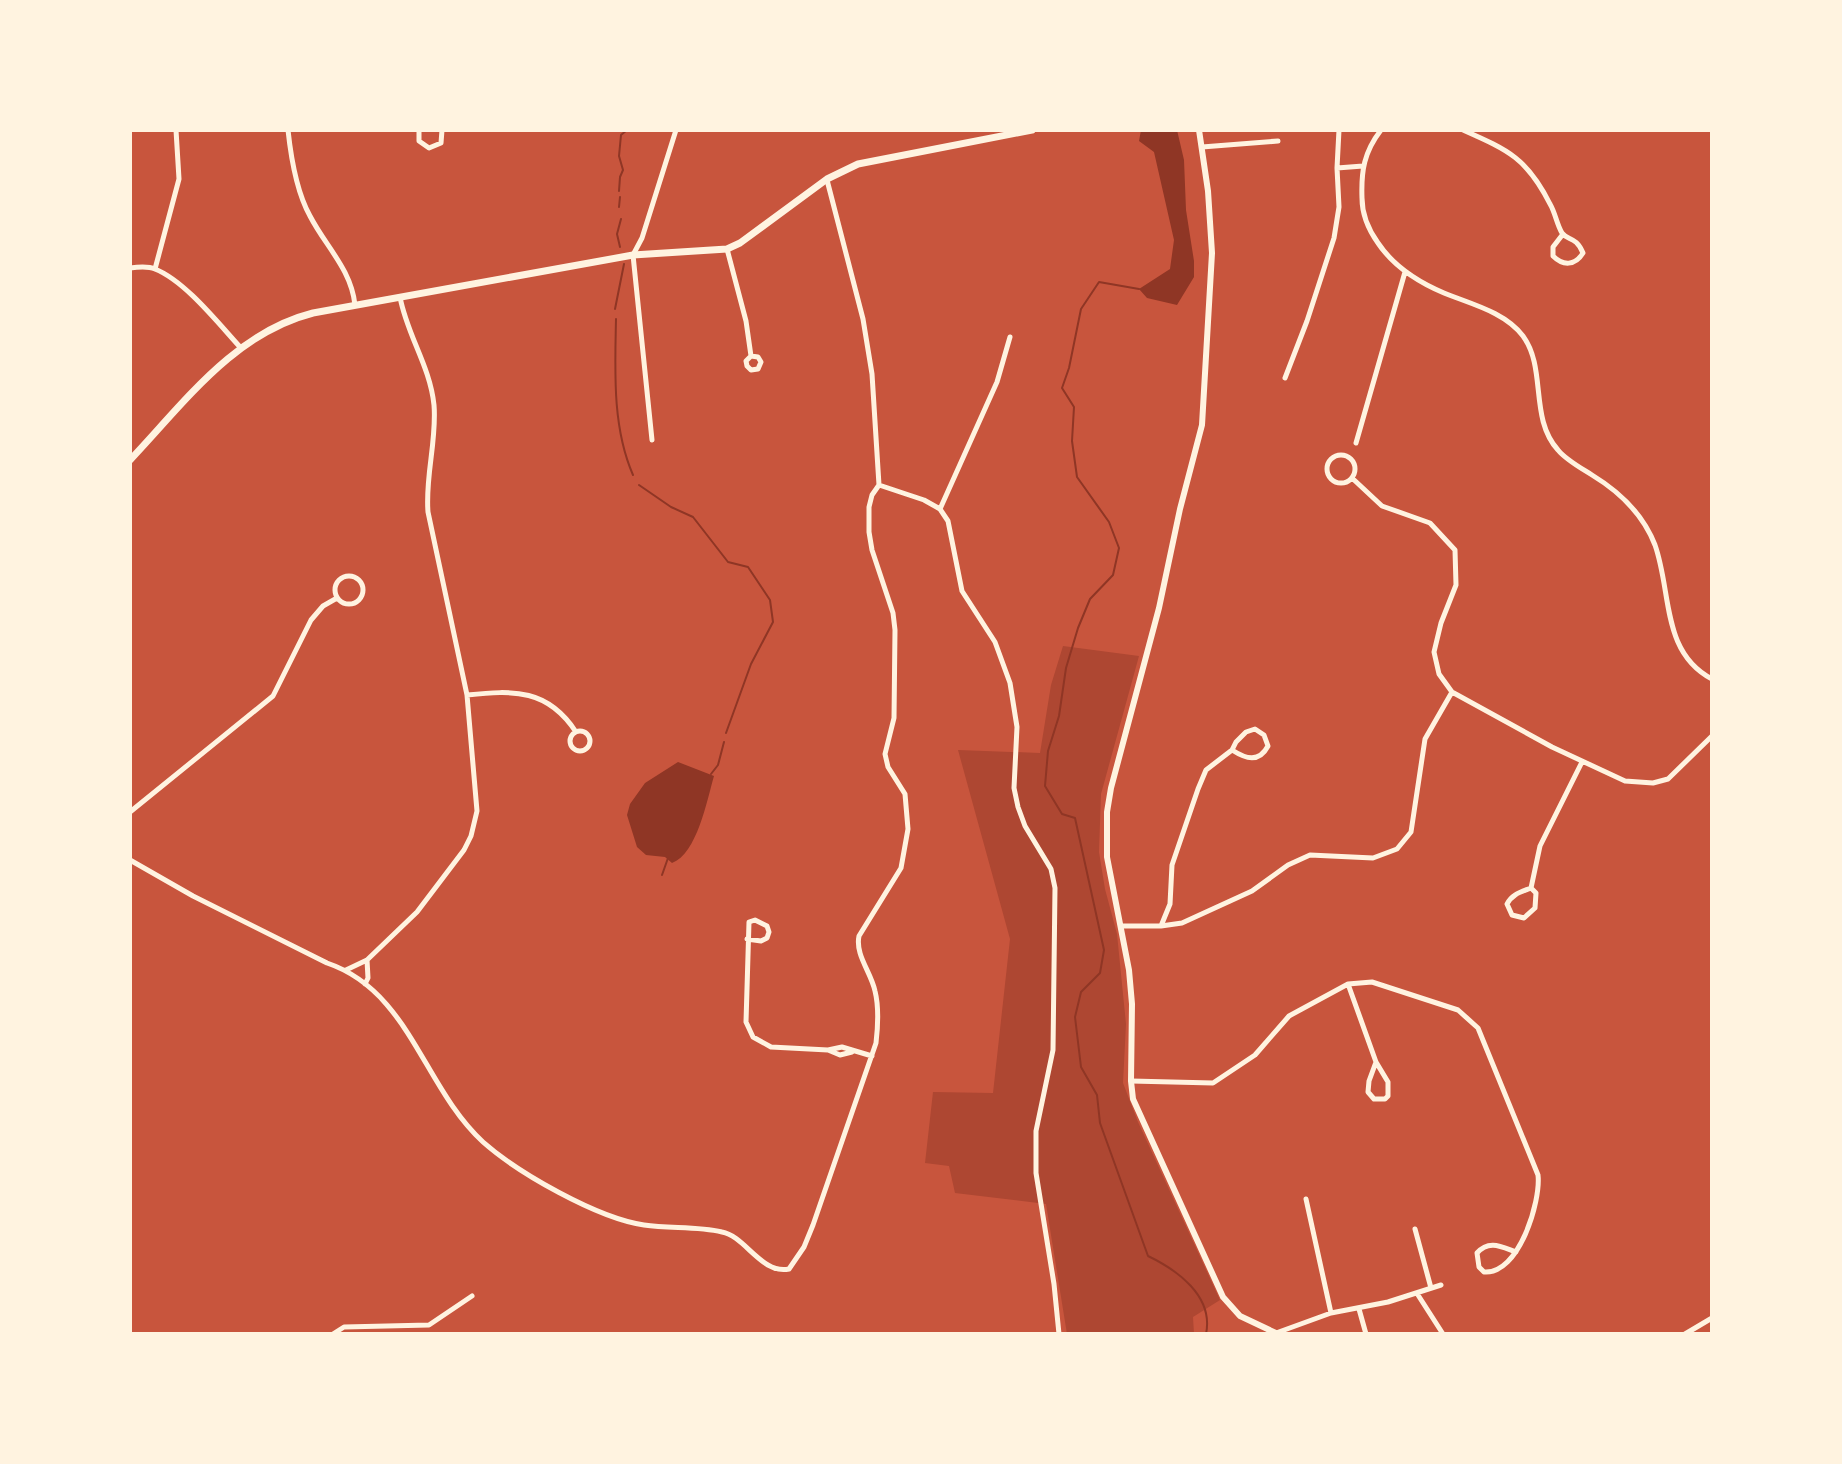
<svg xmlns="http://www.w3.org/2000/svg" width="1842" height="1464" font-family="'DejaVu Sans',sans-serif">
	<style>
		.green { fill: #ae4732 }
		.water { fill: #8f3625 }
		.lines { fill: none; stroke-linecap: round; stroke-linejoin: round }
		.stream { stroke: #8f3625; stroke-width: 2 }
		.minor { stroke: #fff3e0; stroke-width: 5 }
		.tertiary { stroke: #fff3e0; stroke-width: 6 }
		.secondary { stroke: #fff3e0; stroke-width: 7 }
	</style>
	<rect width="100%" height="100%" fill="#c8553d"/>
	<path class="green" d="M1063 646 1139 656 1101 794 1099 852 1105 889 1117 934 1126 1024 1123 1083 1138 1122 1220 1300 1193 1317 1194 1334H1067L1046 1204 955 1193 949 1166 925 1163 933 1092 993 1093 1010 939 958 750 1040 753 1051 685Z"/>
	<path class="water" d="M1141 130H1177L1184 160 1186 210 1194 261V277L1177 305 1147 298 1139 289 1170 269 1174 240 1154 152 1139 141Z
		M678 762 714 776C707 800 697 854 672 863L665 857 646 855 637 847 627 815 630 804 645 783Z"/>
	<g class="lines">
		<path class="stream" d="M619 191 620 177 623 170 619 156 621 135 627 130
			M619 207 620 197
			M620 247 617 234 621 219
			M1139 289 1099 282 1081 309 1069 368 1062 388 1074 407 1072 441 1077 477 1109 522 1119 548 1113 575 1090 599 1078 628 1066 668 1059 716 1048 751 1045 786 1062 814 1075 818 1104 950 1100 973 1081 992 1075 1017 1081 1067 1097 1095 1100 1123 1148 1256C1177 1270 1214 1296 1206 1334
			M615 309 624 264
			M616 319C615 370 612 427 633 475
			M639 485 671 507 693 517 728 562 748 567 770 600 773 622 751 664 726 733
			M711 774 718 765 724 742
			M662 875 668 858"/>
		<path class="minor" d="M288 130C291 158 296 191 310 216 326 247 351 269 355 305
			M419 130V141L429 148 441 143 442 130
			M1381 130C1364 152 1361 171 1362 198 1362 214 1368 229 1378 243 1394 267 1418 282 1444 293 1471 304 1505 312 1523 336 1547 369 1529 418 1558 450 1566 460 1581 468 1592 475 1620 492 1643 514 1655 545 1672 593 1661 652 1712 679
			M1463 130C1508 150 1527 158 1550 204 1555 212 1557 225 1562 233 1568 241 1576 236 1583 253 1575 266 1563 266 1553 256V247L1563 234
			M1202 147 1278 141
			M1337 168 1363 166
			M827 180 863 319 872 374 879 485
			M727 249 746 321 751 356 758 357 761 362 758 369 751 370 747 366 746 361 751 356
			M130 268C138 267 148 266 155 269 185 281 218 323 240 347
			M155 269 179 179 176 130
			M1285 378 1307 321 1334 238 1339 207 1337 168 1339 130
			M652 440 633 255 642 238 676 130
			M1356 443 1405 272
			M1327 469a14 14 0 1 1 28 0a14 14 0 1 1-28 0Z
			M1352 478 1382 506 1430 523 1455 550 1456 585 1441 623 1434 652 1439 674 1452 692 1552 747 1625 781 1653 783 1668 779 1712 736
			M879 485 924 500 940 509 948 521 962 591 995 642 1010 683 1017 727 1014 788 1018 807 1025 826 1051 869 1055 888 1053 1050 1036 1131V1173L1054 1284 1059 1334
			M940 509 997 382 1010 337
			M335 590a14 14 0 1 1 28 0a14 14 0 1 1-28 0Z
			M467 695C514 690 548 689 576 732
			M570 741a10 10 0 1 1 20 0a10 10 0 1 1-20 0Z
			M130 812 273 696 311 620 323 606 337 598
			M130 860 193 896 327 963C410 991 423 1087 483 1142 518 1173 597 1218 644 1225 670 1229 696 1226 722 1232 745 1236 762 1275 789 1269L804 1247 813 1225 876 1043C878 1026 879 1007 875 991 871 972 855 955 859 936L901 868 908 829 905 794 888 767 885 754 894 718 895 630 893 613 872 550 869 532V507L872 495 879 485
			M1531 888C1521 892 1512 894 1507 904L1512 915 1524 918 1535 908 1536 893 1531 888 1540 846 1582 762
			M1121 926H1161L1170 904 1172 865 1198 789 1206 770 1232 750 1236 742 1246 732 1255 729 1264 735 1268 746C1259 763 1246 759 1232 750
			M1161 926 1182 923 1252 891 1288 865 1310 855 1373 858 1397 849 1411 832 1425 739 1452 692
			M747 939 761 941 767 938 769 932 767 926 755 920 749 922 746 1022 753 1037 771 1047 828 1050 842 1047 872 1056
			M346 970 367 960 417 912 464 850 471 836 477 811 467 695 428 512C425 476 437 441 434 405 430 366 407 335 400 297
			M365 984 368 978 367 960
			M1348 984 1376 1062 1388 1082V1096L1385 1099H1374L1368 1092 1369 1081 1376 1062
			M828 1050 840 1055 852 1052
			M1131 1081 1213 1083 1255 1055 1289 1016 1348 984 1372 982 1458 1010 1478 1028 1538 1175C1541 1201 1519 1275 1484 1272L1479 1267 1477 1253C1489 1239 1502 1247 1516 1252
			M1306 1199 1331 1313
			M1415 1229 1431 1288
			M1418 1295 1443 1334
			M1359 1309 1366 1334
			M1276 1333 1331 1313 1388 1302 1441 1285
			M333 1334 344 1327 429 1325 472 1296
			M1685 1334 1712 1318"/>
		<path class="tertiary" d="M1199 130 1208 191 1212 253 1202 425 1180 509 1159 608 1111 788 1107 812V857L1129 970 1132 1004 1131 1081 1133 1099 1223 1297 1240 1316 1278 1334"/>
		<path class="secondary" d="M130 460C184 403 234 333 313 313L633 255 727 249 740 243 827 179 858 164 1032 130"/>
	</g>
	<rect width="1842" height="1464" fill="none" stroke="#fff3e0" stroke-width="264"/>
</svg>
